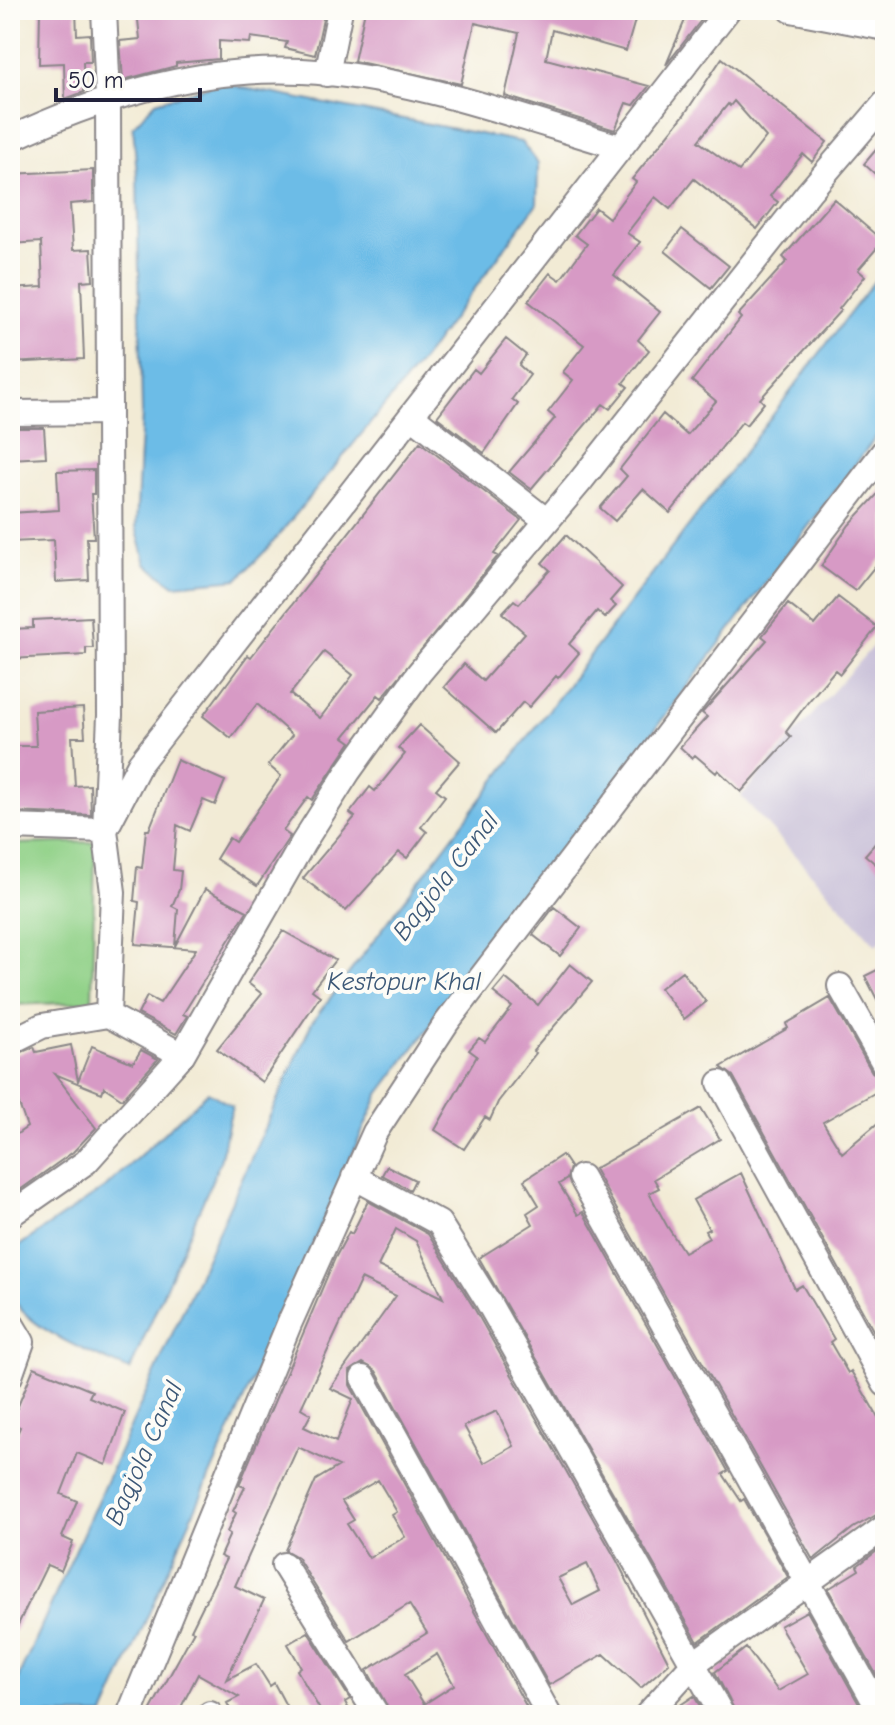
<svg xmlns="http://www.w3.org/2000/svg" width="895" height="1725" font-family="'Comic Neue',sans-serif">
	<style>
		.industrial { fill: #c8bfd8 }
		.green { fill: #91d188; stroke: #5a7a62; stroke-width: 2 }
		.water { fill: #6cbce7; stroke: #476f91; stroke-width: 2 }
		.building { fill: #d79ac5; fill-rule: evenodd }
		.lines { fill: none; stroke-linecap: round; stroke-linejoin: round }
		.minor-casing { stroke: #8a8688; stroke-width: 28 }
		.minor { stroke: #fff; stroke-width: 24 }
		.labels { text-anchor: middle; stroke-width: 8; stroke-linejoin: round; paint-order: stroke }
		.water-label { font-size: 26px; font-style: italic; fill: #3c5877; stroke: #fdfcf7 }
	</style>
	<rect width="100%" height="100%" fill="#fdfcf7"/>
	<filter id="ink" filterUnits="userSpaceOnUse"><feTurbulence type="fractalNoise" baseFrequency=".0125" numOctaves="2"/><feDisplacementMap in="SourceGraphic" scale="16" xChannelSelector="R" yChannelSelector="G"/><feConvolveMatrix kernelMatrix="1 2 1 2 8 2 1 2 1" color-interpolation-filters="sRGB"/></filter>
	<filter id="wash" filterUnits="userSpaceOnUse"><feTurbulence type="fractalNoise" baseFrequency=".006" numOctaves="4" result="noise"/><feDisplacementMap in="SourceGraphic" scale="32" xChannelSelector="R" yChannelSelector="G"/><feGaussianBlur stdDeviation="1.8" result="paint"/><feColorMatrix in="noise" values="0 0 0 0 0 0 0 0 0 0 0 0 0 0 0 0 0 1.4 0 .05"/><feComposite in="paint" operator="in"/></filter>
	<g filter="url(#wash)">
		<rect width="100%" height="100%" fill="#f2ebd5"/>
		<path class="industrial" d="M885 632V938L876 945 741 796Z"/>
		<path class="green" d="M95 842 92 1002 10 1005V844Z"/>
		<path class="water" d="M219 83 521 142 538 163 537 204 423 359 269 547 238 579 174 585 146 564 136 527 142 412 137 175 133 126 156 102Z
			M885 267V425L379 1094 104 1715H10V1696L312 1022Z
			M208 1092 232 1106 220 1162 130 1370C98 1356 17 1327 10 1289 8 1277 10 1263 10 1252L107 1186Z"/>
		<g id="blocks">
			<path class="building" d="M40 10H76L77 35 90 34 91 62H83L84 92 65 99 64 63 39 64Z
				M137 10H325L315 55 285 48 287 42 251 37 250 43 219 41V59L176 63V66L123 80 120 41 140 39Z
				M365 10H638L626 51 552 30 546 59 649 86 634 105 626 103 615 130 505 96 519 33 475 23 461 84 354 61Z
				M688 13 702 19 666 65Z
				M722 58 827 142 812 162 803 154 770 196 778 202 757 229 694 179 670 209 655 197 627 233 640 242 614 275 660 312 638 340 649 350 623 383 628 387 610 409 603 404 531 489 509 472 555 418 548 412 573 380 563 372 584 345 528 301 550 273 560 280 587 244 575 235 596 208 609 218 636 182 632 179 684 115ZM734 101 766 137 739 171 698 141 728 104 730 106Z
				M885 139V183L864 164Z
				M93 170V202L70 204 73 250 91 249 93 280 81 281 84 359 10 363V289L43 287 41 242 10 244V174Z
				M834 199 883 241 858 270 865 276 839 309 841 310 760 399 764 403 746 425 742 422 670 513 643 489 615 521 600 508 627 476 620 469 663 414 687 435 716 401 692 381 741 318 738 315 787 261 783 257Z
				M682 229 729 266 711 288 665 251Z
				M506 339 526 355 519 365 530 375 512 399 518 404 484 453 437 417 474 369 479 373Z
				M10 428H44L46 457 10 459Z
				M420 442 521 520 494 554 498 556 382 698 378 695 344 737 351 742 312 800 308 797 283 831 290 836 257 886 216 859 229 838 235 842 281 776 268 765 292 735 257 704 231 738 203 716 248 655 251 657ZM324 652 353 675 320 718 290 694Z
				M94 470V494H91L94 538H87L89 580 56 582 54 540 10 542V513L59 510 57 471Z
				M885 486V554L855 591 821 566 849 525Z
				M566 535 622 587 610 601 616 606 605 618 597 611 569 644 579 653 558 678 556 676 529 707 523 702 496 733 444 687 464 664 483 681 525 633 502 613 514 600 519 604 550 570 542 563Z
				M838 597 877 627 840 674 835 670 808 702 786 732 791 737 741 792 718 770 716 773 695 755 692 758 680 747 707 717 702 713 767 640 762 636 788 604 815 625Z
				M91 617 93 648H86V655L10 659V629L33 628V620Z
				M83 708 85 737H72L75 786 90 785 91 815 10 812V746H36L34 711Z
				M419 725 460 761 436 789 445 796 421 827 427 832 407 858 399 852 346 911 303 878 355 817 350 813 370 787 375 791 405 754 398 748Z
				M177 760 225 781 215 805 203 800 190 831 177 825 173 870 181 871 179 890 172 906 178 909 175 946 205 889 247 911 183 1014 187 1016 176 1034 138 1014 147 996 160 1003 196 949 135 944 139 902 134 901 137 867 142 868 146 830H149Z
				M885 832V872L865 855Z
				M554 907 581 928 560 956 533 935Z
				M283 931 335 960 312 990 320 996 262 1082 217 1049 262 994 248 983Z
				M570 964 592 982 533 1051 536 1053 498 1102 490 1120 485 1117 464 1149 435 1130 477 1056 469 1050 479 1038 485 1042 512 1007 493 992 505 978 538 1005Z
				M885 966V1015L865 976Z
				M682 971 706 1002 684 1019 660 988Z
				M830 998 872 1072 885 1080V1087L823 1122 842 1153 885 1117V1326L874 1332 733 1076 721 1067 788 1028 786 1024Z
				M71 1045 78 1081 92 1046 133 1063 141 1050 158 1059 122 1099 104 1087 102 1093 55 1074 96 1128 73 1152 10 1197V1139L27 1127 10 1078V1057L34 1047 36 1052Z
				M701 1108 720 1139 654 1179 659 1188 649 1193 667 1226 684 1252 709 1238 705 1231 709 1229 693 1200 741 1173 795 1289 802 1285 834 1339 830 1342 848 1373 851 1371 885 1429V1510L853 1528 813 1560 594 1169Z
				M562 1155 570 1167 567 1179 559 1184 578 1215 583 1212 728 1471 723 1474 741 1501 744 1499 788 1577 698 1642 479 1258 533 1224 527 1213 539 1205 524 1180Z
				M387 1166 415 1180 410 1190 382 1175Z
				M368 1201 428 1234 474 1308 617 1561 669 1663 641 1688 604 1654 549 1685 376 1371 363 1363 350 1371V1385L531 1715H392L367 1670 427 1633 409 1604 349 1641 297 1557 285 1550 316 1480 339 1466 298 1447 235 1586 264 1600 226 1680 256 1664 270 1686 274 1683 291 1715H233L227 1703 239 1697 198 1674 177 1715H148L194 1631 191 1630 226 1559 220 1556 230 1534 227 1532 236 1513 233 1511 245 1487 239 1485 335 1258 349 1232 352 1234ZM396 1229 416 1241 443 1298 378 1266ZM361 1279 396 1296 330 1388 353 1399 336 1442 304 1427 311 1414 301 1408ZM497 1411 514 1446 484 1463 464 1426ZM378 1480 397 1512 392 1515 405 1537 369 1558 347 1524 354 1520 342 1501ZM587 1564 600 1591 573 1605 558 1578ZM437 1654 454 1685 424 1704 405 1674Z
				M34 1367 92 1391 89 1397 125 1412 106 1465 77 1453 61 1494 77 1501 62 1537 73 1542 61 1571 47 1565 10 1641V1452L20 1427 11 1423Z
				M885 1545V1690L828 1589 859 1570 857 1566Z
				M807 1611 865 1715H737L715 1672 746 1648 778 1691 808 1674 780 1626Z
				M308 1632 350 1699 345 1702 352 1715H323L297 1670 301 1667 288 1644Z
				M694 1696 705 1715H667L670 1712Z"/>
		</g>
	</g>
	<g filter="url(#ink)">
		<use href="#blocks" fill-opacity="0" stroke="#8a8688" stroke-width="2"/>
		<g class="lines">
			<defs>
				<path id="minor" d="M104 10 108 97 110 715 105 830 113 892 108 1015
					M791 10 885 28
					M327 74 340 10
					M10 139C101 96 200 66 302 71 410 76 517 117 620 147
					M10 413 109 412
					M412 416 547 521
					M10 827 105 830 140 763 728 10
					M840 986 885 1065
					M10 1042 42 1026 108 1015 182 1055
					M720 1083 885 1384
					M354 1177 439 1223 487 1300 722 1715
					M581 1177 882 1715
					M10 1215 86 1162 182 1055 303 843 348 772 419 673 579 483 809 192 885 103
					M10 1322 22 1342 10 1376
					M363 1378 549 1715
					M284 1565 377 1715
					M210 1714V1715
					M129 1715 289 1324 375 1132 447 1022 885 450
					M647 1715 693 1664 885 1527"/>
			</defs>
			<use href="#minor" class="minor-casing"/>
			<use href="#minor" class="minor"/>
		</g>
	</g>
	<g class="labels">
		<g class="water-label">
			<text transform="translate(445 876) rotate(-52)" y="9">Bagjola Canal</text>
			<text x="404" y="990">Kestopur Khal</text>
			<text transform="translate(143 1453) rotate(-66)" y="9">Bagjola Canal</text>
		</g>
	</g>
	<rect width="895" height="1725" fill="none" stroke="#fdfcf7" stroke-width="40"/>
	<path d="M56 88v12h144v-12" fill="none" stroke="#22223b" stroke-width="4"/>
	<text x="68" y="88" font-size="24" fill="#22223b" stroke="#fdfcf7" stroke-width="6" paint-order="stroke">50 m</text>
</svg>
